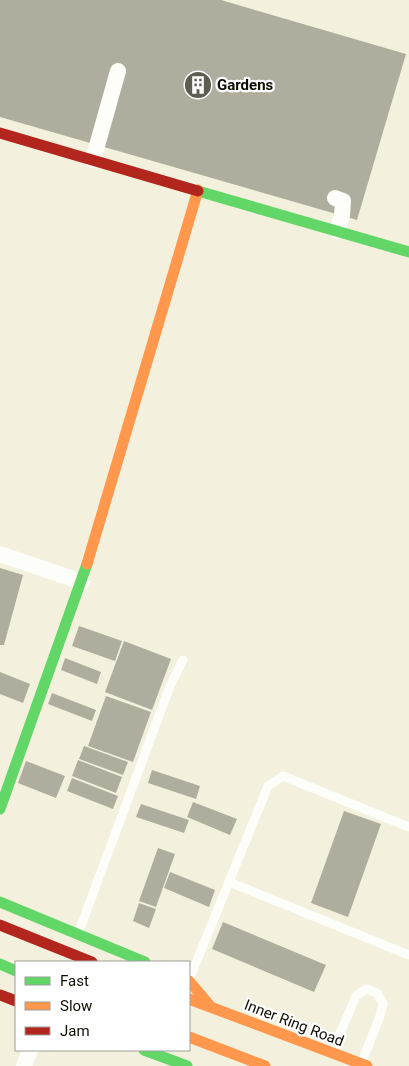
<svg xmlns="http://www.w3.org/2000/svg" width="409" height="1066" font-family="Roboto,sans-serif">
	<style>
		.building { fill: #afad9d }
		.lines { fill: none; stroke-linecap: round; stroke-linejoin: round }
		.lane { stroke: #fdfdfa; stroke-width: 9 }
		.street { stroke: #fdfdfa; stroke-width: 16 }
		.fast { stroke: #63d668; stroke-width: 11 }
		.slow { stroke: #ff974d; stroke-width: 11 }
		.jam { stroke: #b3261e; stroke-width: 11 }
		.labels { text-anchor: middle; stroke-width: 4.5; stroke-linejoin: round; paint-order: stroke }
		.poi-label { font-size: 15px; font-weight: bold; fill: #0f0d03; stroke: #fff; text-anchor: start }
		.street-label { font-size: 15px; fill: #0f0d03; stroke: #fff }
	</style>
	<rect width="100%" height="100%" fill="#f3f1dd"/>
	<path class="building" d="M0 0H221L406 54 357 220 0 117Z
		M0 568 23 575 4 645H0Z
		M79 626 122 641 115 661 72 646Z
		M124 641 171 659 152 710 105 692Z
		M65 658 101 672 97 684 61 670Z
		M0 672 30 684 23 703 0 694Z
		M52 693 96 710 92 721 48 704Z
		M106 696 151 712 133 762 88 746Z
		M84 746 128 762 123 775 79 759Z
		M78 760 122 777 116 793 72 776Z
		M26 761 65 776 56 798 18 783Z
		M152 770 200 786 196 799 148 783Z
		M72 778 118 796 113 809 67 791Z
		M193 802 237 819 230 835 187 817Z
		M141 804 189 820 184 833 136 817Z
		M344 811 381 824 348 917 311 903Z
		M158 848 175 854 156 907 139 901Z
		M170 872 215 890 209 907 164 888Z
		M139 903 156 909 149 928 133 921Z
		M223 922 326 965 314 992 212 949Z"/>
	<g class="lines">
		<path class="lane" d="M229 882 409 955
			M78 934 170 686 183 660
			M189 980 268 786 283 776 409 827
			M333 1050 356 996 366 989 377 993 383 1003 380 1016 362 1062"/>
		<path class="street" d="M93 160 118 71
			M335 198 343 201 342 216 337 231
			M0 554 82 582
			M24 1066 30 1050"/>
		<path class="fast" d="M198 191 409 252
			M0 809 87 564
			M0 902 145 962
			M0 964 16 971
			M144 1050 187 1066"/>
		<path class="slow" d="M87 564 198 190
			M189 981 211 1007
			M189 999 367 1066
			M189 1037 265 1066"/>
		<path class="jam" d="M0 133 198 191
			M0 925 92 962
			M0 995 16 1001"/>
	</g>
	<defs>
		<symbol id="building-disc" viewBox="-11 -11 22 22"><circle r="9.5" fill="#5f5d4f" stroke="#fff"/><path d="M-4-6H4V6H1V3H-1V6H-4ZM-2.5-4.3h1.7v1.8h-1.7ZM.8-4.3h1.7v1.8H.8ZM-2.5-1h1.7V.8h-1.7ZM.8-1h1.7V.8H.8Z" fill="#fff"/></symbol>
	</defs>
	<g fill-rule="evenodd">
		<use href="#building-disc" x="182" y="69" width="32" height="32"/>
	</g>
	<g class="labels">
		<g class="poi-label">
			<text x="217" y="90">Gardens</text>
		</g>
		<g class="street-label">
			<text transform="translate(294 1023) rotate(21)" y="5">Inner Ring Road</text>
		</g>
	</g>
	<rect x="15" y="961" width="175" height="90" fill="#ffffff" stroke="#9f9e9a"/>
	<rect x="25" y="977" width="25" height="8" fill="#63d668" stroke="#9f9e9a"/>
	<text x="60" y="986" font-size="15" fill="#0f0d03">Fast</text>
	<rect x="25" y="1002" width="25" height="8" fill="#ff974d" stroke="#9f9e9a"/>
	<text x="60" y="1011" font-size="15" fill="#0f0d03">Slow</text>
	<rect x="25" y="1027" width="25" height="8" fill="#b3261e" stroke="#9f9e9a"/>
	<text x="60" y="1036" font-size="15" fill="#0f0d03">Jam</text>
</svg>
